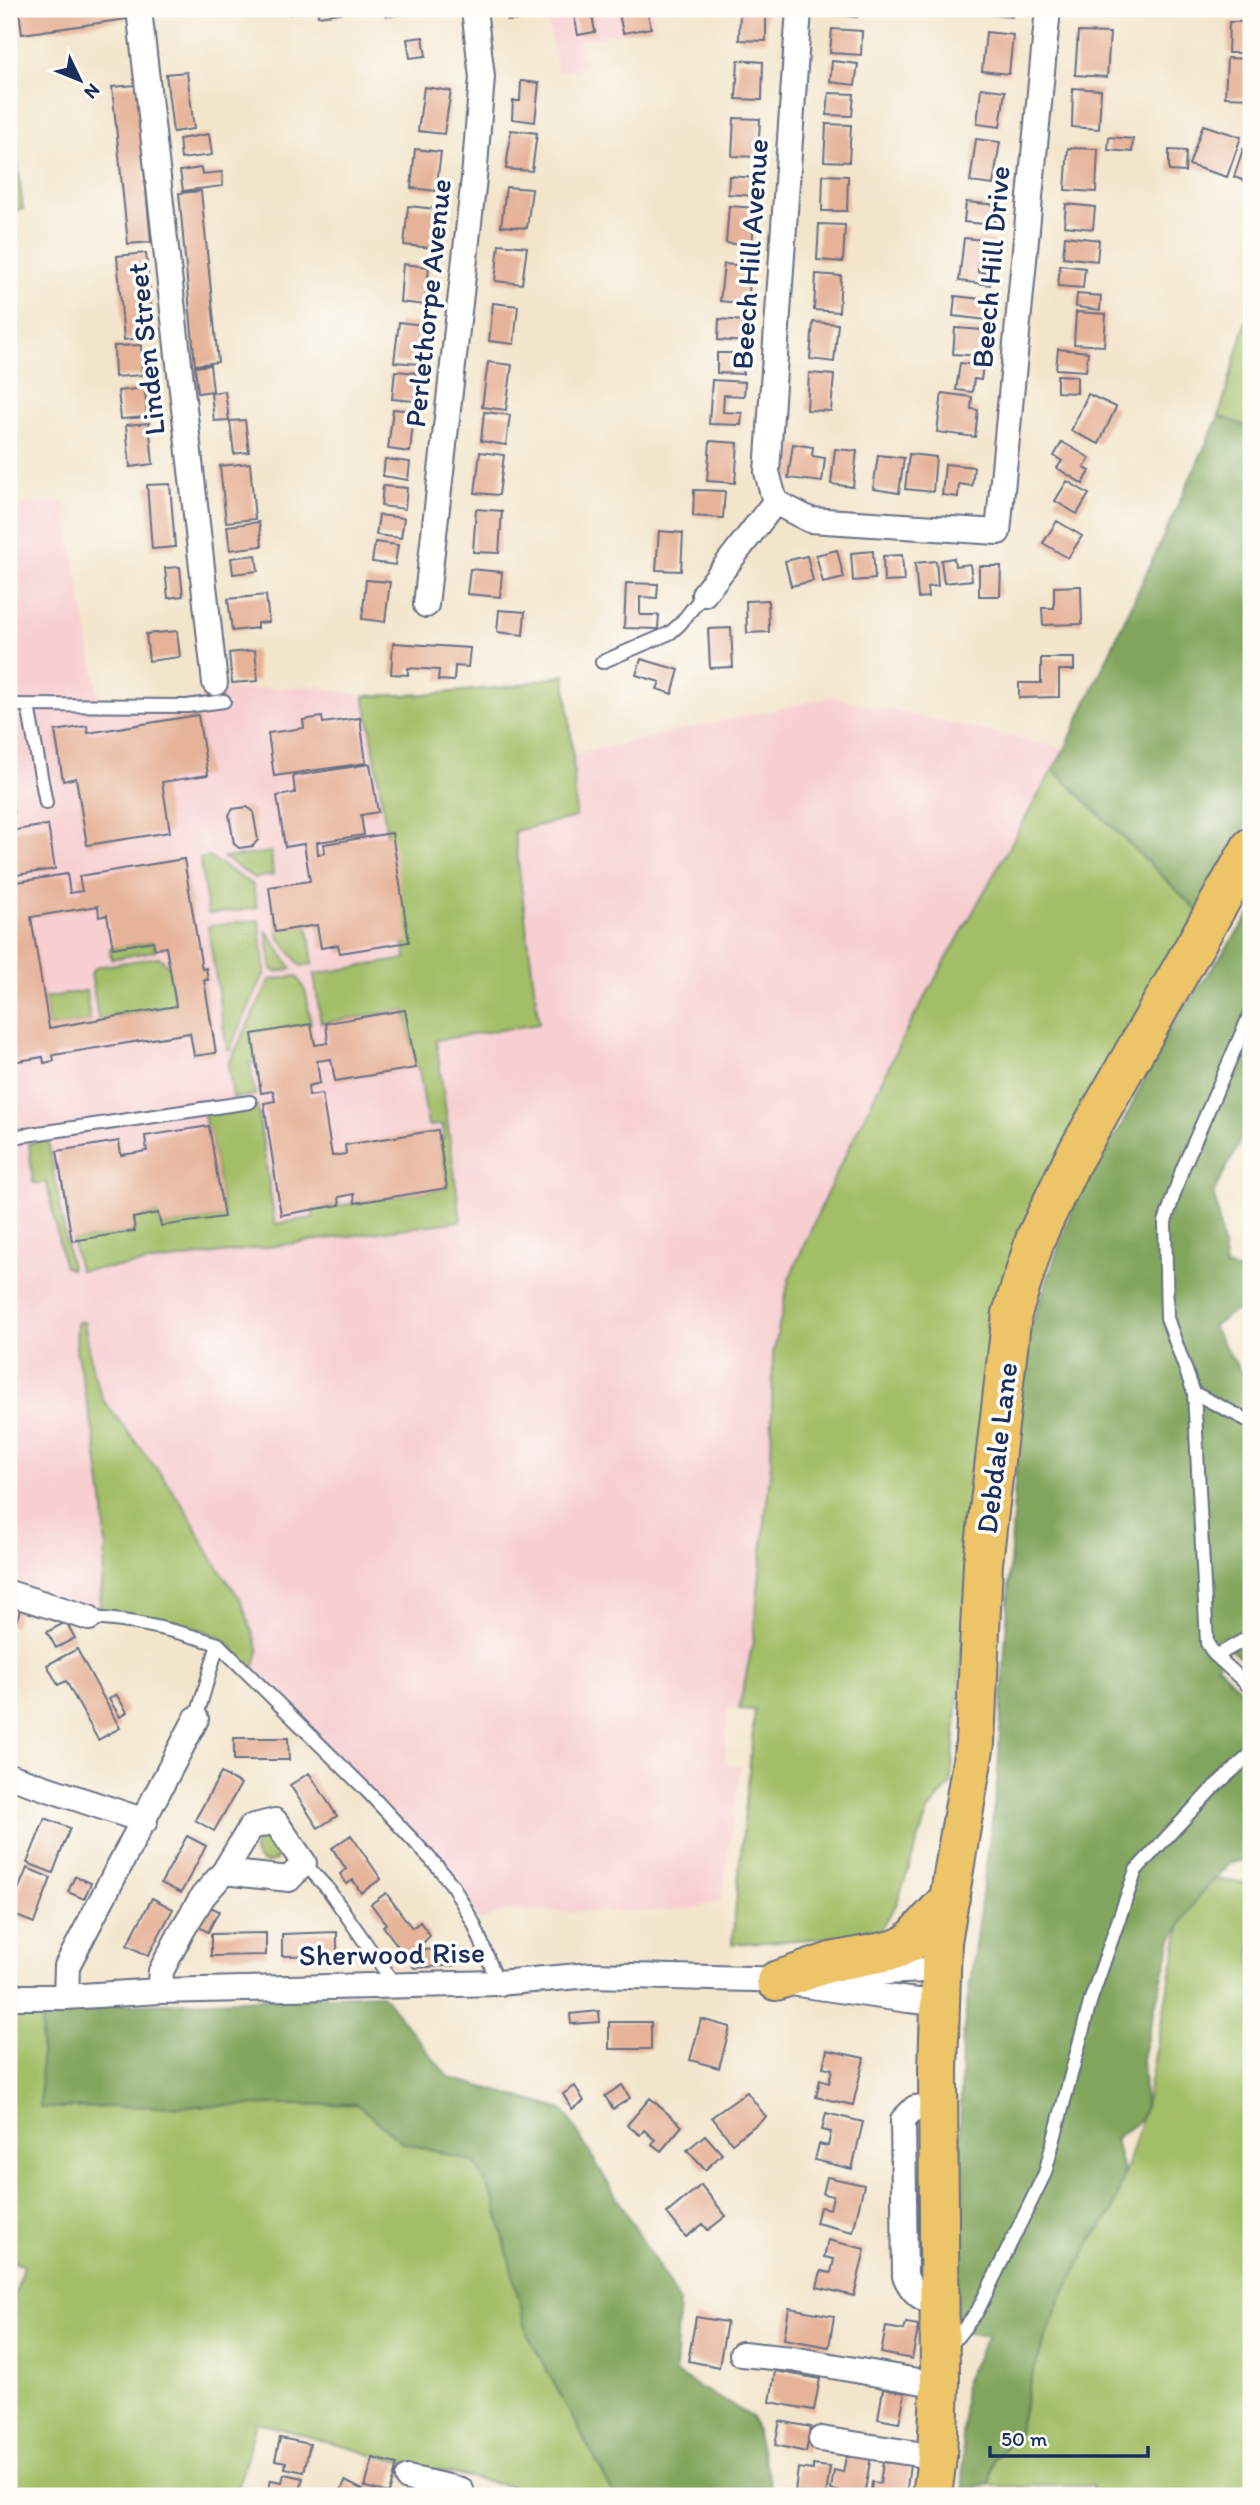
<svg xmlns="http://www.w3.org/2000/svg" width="1260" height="2505" font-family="Itim,sans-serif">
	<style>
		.built { fill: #f7cfd1 }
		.green { fill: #a2be66; stroke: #5e7662; stroke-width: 2 }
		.forest { fill: #81a55b; stroke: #4e6a5c; stroke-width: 2 }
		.building { fill: #e6b298; fill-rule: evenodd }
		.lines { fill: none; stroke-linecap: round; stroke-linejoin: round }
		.service-casing { stroke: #676f84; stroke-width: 16 }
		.minor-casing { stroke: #676f84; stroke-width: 28 }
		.primary-casing { stroke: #676f84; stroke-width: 42 }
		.service { stroke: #fff; stroke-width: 12 }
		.minor { stroke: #fff; stroke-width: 24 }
		.primary { stroke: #eec469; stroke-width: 38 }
		.labels { text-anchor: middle; stroke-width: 7; stroke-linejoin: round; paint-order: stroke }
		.street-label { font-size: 30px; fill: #1b2f5e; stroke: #fdfcf7 }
	</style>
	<rect width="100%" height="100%" fill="#fdfcf7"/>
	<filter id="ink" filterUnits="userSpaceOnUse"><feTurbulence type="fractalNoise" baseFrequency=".0143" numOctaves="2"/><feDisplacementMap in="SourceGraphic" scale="14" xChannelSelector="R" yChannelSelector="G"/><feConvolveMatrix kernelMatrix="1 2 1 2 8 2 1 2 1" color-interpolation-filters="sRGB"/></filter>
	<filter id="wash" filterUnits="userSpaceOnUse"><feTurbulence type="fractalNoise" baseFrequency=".00686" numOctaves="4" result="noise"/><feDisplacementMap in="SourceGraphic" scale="28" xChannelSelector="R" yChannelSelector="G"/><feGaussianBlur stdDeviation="1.57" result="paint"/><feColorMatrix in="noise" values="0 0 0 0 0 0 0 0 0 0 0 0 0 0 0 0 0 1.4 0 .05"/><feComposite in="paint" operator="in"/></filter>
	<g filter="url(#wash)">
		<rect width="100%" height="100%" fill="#f3e5cc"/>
		<path class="built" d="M545 9H651L655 27 579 40 584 67 558 72Z
			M64 500 99 700H182L203 698 202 691 317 686 364 696 432 694 514 686 565 675 575 754 832 697 1065 749 904 1035 828 1191 773 1355 771 1463 753 1641 739 1709 728 1708 724 1764 741 1766 721 1901 691 1909 635 1912 505 1911 479 1922 444 1865 224 1640 209 1632 77 1605 9 1579V507Z"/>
		<path class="green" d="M9 89 23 209 9 211Z
			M1251 304V428L1219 416Z
			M565 675 573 757 576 817 514 831 539 1024 436 1040 461 1221 110 1268 79 1270 72 1241 134 1231 133 1218 158 1213 161 1226 224 1217 209 1127H206L204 1114 257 1105 275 1224 313 1218V1210L447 1188 440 1139 444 1138 443 1125 428 1126 419 1069 416 1068 405 1010 321 1023 314 974 406 959 371 730 364 696 432 694 514 686Z
			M1053 769 1199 912 1017 1255 985 1365 951 1784 928 1811 897 1903 877 1935 732 1944 755 1710 739 1709 753 1641 771 1463 773 1355 789 1279 828 1191 904 1035Z
			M271 852 273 875 254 878 224 858Z
			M209 857 253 885 257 908 208 914 200 859Z
			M259 920 265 972 230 1049 227 1050 208 926Z
			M308 926 313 964 301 966 278 936V931Z
			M266 930 292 969 276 972 272 969Z
			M153 941 155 951 111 959 110 948Z
			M159 957 170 967 176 1006 98 1019 91 973 97 967Z
			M297 976 306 993 311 1024 257 1062 250 1063 255 1095 233 1098 228 1065 270 980Z
			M86 991 90 1021 49 1028 44 998Z
			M48 1140 71 1269 64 1267 47 1183H33L29 1143Z
			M77 1322H84L93 1372 103 1400 170 1486 189 1515 209 1554 241 1600 259 1651 254 1670 224 1640 209 1632 99 1611 106 1551 104 1508 95 1440 76 1350Z
			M254 1850a13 13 0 1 1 26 0a13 13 0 1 1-26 0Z
			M1190 1876 1251 1884V2496H1092L1093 2486H989L994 2459 1017 2435 1031 2378 1061 2298 1094 2236 1112 2213 1145 2107Z
			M11 2007 42 2008 40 2108 357 2104 402 2142 475 2162 495 2202 528 2335 615 2496H524L513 2487 392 2460 256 2422 236 2496H9V2319L23 2265 15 2263 9 2249V2014Z"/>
		<path class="forest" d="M1219 416 1251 428V817L1199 912 1053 769 1065 749Z
			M1251 913V1095L1239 1144 1214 1191 1226 1267 1251 1275V1307L1233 1312 1212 1327 1251 1387V1628L1242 1633 1251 1640V1665L1226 1647 1217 1665 1251 1702V1860L1231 1862 1198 1897 1172 1939 1142 2058 1145 2107 1141 2119 1115 2139 1124 2175 1112 2213 1094 2236 1061 2298 1031 2378 1017 2435 994 2459 989 2486 964 2488 962 2435 965 2380 988 2336 956 2331 962 2042 997 1784 1023 1349 1085 1172 1121 1127 1168 1031Z
			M382 1994 448 2077 564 2110 679 2301 675 2373 752 2417 774 2496H615L528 2335 495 2202 475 2162 402 2142 357 2104 40 2108 42 2008Z"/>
		<g id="blocks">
			<path class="building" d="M133 9 134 18 22 34 19 10Z
				M289 9H310V11L290 14Z
				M317 9H346L347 12 318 16Z
				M386 9H400L401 14 387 16Z
				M507 9H530L531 19 508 21Z
				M573 9H591L595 32 578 35Z
				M618 9H647L651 28 623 33Z
				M740 9H766V41L739 40Z
				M836 9H858L857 17 836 15Z
				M988 9H1013L1012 17 987 14Z
				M1084 9H1111L1110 18 1083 17Z
				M1229 22H1251V53H1228Z
				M832 29 862 31 861 55 830 53Z
				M986 32 1013 35 1009 74 982 71Z
				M1078 32 1110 33 1107 77 1075 75Z
				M423 37 426 56 410 58 407 39Z
				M1227 58 1251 59V98L1225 97Z
				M738 60 763 62 762 100 736 99Z
				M832 61 858 64 855 85 830 82Z
				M187 72 194 129 173 132 166 74Z
				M521 81 539 83 535 122 512 119 513 101H520Z
				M136 85 151 242 128 244 112 87Z
				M424 87 451 91 444 134 418 131Z
				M981 88 1005 91 1000 127 977 124Z
				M1073 88 1101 90 1099 129 1072 127Z
				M829 93 854 94 852 116 827 115Z
				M734 118 760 119 758 157 732 156Z
				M826 124 851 125 849 162 824 161Z
				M1203 125 1241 137 1227 177 1189 165Z
				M511 130 537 133 532 171 506 169Z
				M209 134 212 155 181 159 179 139Z
				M1109 137 1133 139 1132 152 1108 150Z
				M976 139 1000 142 993 185 970 182Z
				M1068 148 1098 149 1096 192 1065 190Z
				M415 149 441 152 436 191 411 188Z
				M1243 149 1251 152V183L1234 177Z
				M1169 150 1186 151 1185 172 1169 171Z
				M201 168 202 174 222 172 223 186 183 191 180 171Z
				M823 175 848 176 847 211H822Z
				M729 176 757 178 755 196 728 194Z
				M506 187 532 189 527 228 501 226Z
				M201 191 218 362 195 365 179 193Z
				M966 202 997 205 994 225 964 222Z
				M1066 204 1095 207 1093 229 1064 226Z
				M408 206 436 209 432 248 404 245Z
				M729 206 755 208 752 246 726 243Z
				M819 224 845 225 843 262 817 260Z
				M9 234H13L16 271 9 272Z
				M1065 236 1099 240 1097 261 1063 257Z
				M964 238 994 241 992 257 979 256 978 272 992 273 990 285 959 281Z
				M499 244 527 247 522 284 495 281Z
				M146 253 154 337 124 340 117 256Z
				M403 264 429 267 425 305 400 302Z
				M724 264 751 267 748 304 720 301Z
				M1060 265 1085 268 1083 288 1058 286Z
				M816 274 841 276 839 312 814 310Z
				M1077 294 1101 296 1100 310 1076 307Z
				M955 296 989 300 987 320 953 316Z
				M493 303 518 306 514 344 489 341Z
				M1076 312 1106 314 1104 346 1074 344Z
				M719 319 747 321 746 342 718 340Z
				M399 322 423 325 419 364 394 362Z
				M813 322 838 324 834 362 810 359Z
				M955 328 984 330 982 356 953 354Z
				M141 345 142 375 115 377 114 346Z
				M1058 349 1088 352 1086 371 1056 369Z
				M717 353H743V374L717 373Z
				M488 362 512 365 506 410 482 407Z
				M960 363 983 366 981 380 974 379 972 392 956 390Z
				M210 365 213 391 198 393 195 367Z
				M395 371 417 373 414 401 392 399Z
				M809 373 834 375 831 411 807 410Z
				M1057 375 1077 376V393L1057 392Z
				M712 380 745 382 744 396 724 395 723 412 742 413 741 425 709 424Z
				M145 388 147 417 121 419 118 391Z
				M225 391 229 420 214 421 211 393Z
				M942 393 972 397 971 409 978 410 975 437 937 432Z
				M1088 394 1116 407 1099 444 1071 431Z
				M393 409 414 411 410 452 388 449Z
				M484 412 510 415 506 445 481 441Z
				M245 420 249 452 234 454 230 421Z
				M149 423 153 464 130 467 126 425Z
				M710 441 738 443 735 483 707 481Z
				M1062 442 1090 458 1084 468 1090 471 1083 484 1057 468 1062 461 1054 456Z
				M793 444 813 447 812 456 825 458 822 482 788 478Z
				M835 449 857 451 853 487 831 484Z
				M480 452 504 455 499 495 475 493Z
				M909 454 936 457 933 492 905 489Z
				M878 455 904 458 899 493 873 489Z
				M385 459 410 462 408 480 383 476Z
				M250 463 255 519 226 522 220 466Z
				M945 464 974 467 972 486 959 484 958 497 942 495Z
				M1067 481 1089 494 1077 514 1055 501Z
				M170 484 175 547 152 549 147 485Z
				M383 486 407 488 405 509 381 506Z
				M694 490 725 491 723 518 693 516Z
				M476 509 502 511 499 553 473 552Z
				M379 515 404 518 401 538 376 535Z
				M1057 521 1082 536 1068 558 1043 543Z
				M259 522 262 546 230 550 227 526Z
				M659 531 683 533 681 571 656 570Z
				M375 542 398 545 395 565 372 562Z
				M837 550 844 578 823 583 816 555Z
				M873 551 875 579 853 581 851 553Z
				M256 555 258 571 233 574 231 558Z
				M902 555 904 581 884 582 883 556Z
				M807 556 813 581 791 586 785 561Z
				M954 558 955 566 970 564 972 580 944 583 941 560Z
				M936 561 938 586 927 587 928 597 918 598 915 563Z
				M979 566H1001L1000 596H979Z
				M180 567 183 596 168 598 165 568Z
				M470 569 502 572 500 597 467 594Z
				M366 580 390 582 385 622 362 619Z
				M626 583 658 584 657 598 640 597V615H659L658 629 624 628Z
				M1081 586 1082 624 1043 625 1042 608H1054V587Z
				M266 595 269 622 257 623V628L232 631 228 599Z
				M768 600 769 632 747 633 746 601Z
				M499 610 525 612 523 635 497 632Z
				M731 628 733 667 710 668 708 629Z
				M177 631 180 657 149 661 146 634Z
				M393 643 470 648 468 667 455 666 454 681 438 680 439 670 408 668V675L391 674Z
				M255 650 258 681 232 683 229 653Z
				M1041 658H1074V670H1059V697L1019 698V683H1041Z
				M641 659 679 670 672 694 657 689 660 682 636 675Z
				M198 715 208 775 162 782 170 832 87 845 76 778 63 781 55 731 87 726 88 733Z
				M322 717 323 723 360 718 366 763 274 776 268 733 304 728 303 720Z
				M370 764 378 812 361 815 364 835 317 842 318 854 325 853 324 844 392 833 409 942 340 953 338 945 321 948 317 925 275 932 269 887 310 881 304 844 285 847 277 796 295 793 293 776Z
				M9 789 14 815 9 816Z
				M247 807 253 811 258 840 253 846 239 848 234 844 229 815 233 809Z
				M48 825 55 869 16 875 17 882 67 874 70 893 82 891 79 876 184 859 202 969 206 968 208 980H204L216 1053 194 1056 190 1033 53 1055 54 1061 44 1063 43 1057 12 1062 9 1042V831ZM98 906 99 917 107 915 113 948 153 941 155 949 166 947 176 1006 49 1028 31 917Z
				M405 1010 416 1068 335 1081 331 1059 317 1061 320 1083 308 1086 309 1096 322 1094 332 1156 346 1154 345 1145 438 1130 447 1188 355 1203 354 1194 339 1197 340 1205 281 1215 264 1103 275 1101 273 1091 261 1093 252 1034 311 1024 315 1045 328 1043 326 1023Z
				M209 1126 224 1217 161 1226 158 1213 133 1218 135 1231 72 1241 57 1151 119 1141 121 1155 135 1153 147 1151 145 1136Z
				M9 1604 21 1608 14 1627 9 1625Z
				M66 1622 75 1638 56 1648 47 1632Z
				M77 1649 120 1728 98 1740 66 1681 58 1685 47 1665Z
				M116 1694 127 1712 120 1717 109 1699Z
				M234 1738H288L289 1760H234Z
				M221 1773 241 1784 214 1831 195 1820Z
				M309 1773 337 1816 318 1828 290 1785Z
				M45 1818 70 1828 53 1873 27 1863Z
				M351 1835 381 1879 361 1893 353 1880 347 1884 340 1874 346 1869 332 1848Z
				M187 1836 206 1846 181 1893 161 1883Z
				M27 1868 51 1878 34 1923 9 1913Z
				M75 1876 91 1883 84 1899 68 1892Z
				M386 1893 412 1928 420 1922 430 1936 420 1946 423 1950 457 1948 458 1965 414 1968 383 1926 386 1924 371 1904Z
				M152 1898 173 1909 148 1956 127 1945Z
				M206 1905 219 1911 208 1932 196 1925Z
				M337 1932V1955L282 1956V1934Z
				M266 1933V1955L211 1956V1934Z
				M599 2011 600 2022 571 2024 570 2014Z
				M701 2019 730 2027 719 2068 690 2060Z
				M609 2022H651V2049H609Z
				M827 2050 864 2058 853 2105 816 2097 820 2080 829 2083 832 2069 823 2067Z
				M622 2085 630 2098 613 2109 605 2096Z
				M575 2086 584 2101 572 2109 563 2094Z
				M747 2092 766 2117 732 2143 712 2117Z
				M650 2098 682 2126 661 2151 652 2144 655 2140 644 2130 640 2135 627 2125Z
				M826 2113 863 2122 852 2169 815 2160 819 2144 828 2146 831 2132 822 2130Z
				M705 2135 722 2154 705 2170 687 2150Z
				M827 2177 864 2185 853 2232 816 2223 820 2207 830 2209 833 2196 823 2194Z
				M701 2185 726 2216 708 2230 703 2224 686 2237 667 2213Z
				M828 2240 865 2249 854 2296 817 2287 821 2271 831 2273 834 2259 824 2257Z
				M789 2308 834 2316 829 2347 784 2339Z
				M696 2317 727 2322 719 2367 688 2361Z
				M906 2323 919 2325 912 2359 881 2353 886 2327 904 2330Z
				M775 2371 820 2379 814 2410 770 2402Z
				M883 2389 905 2393 899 2423 878 2419Z
				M780 2421 811 2427 806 2452 775 2445Z
				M280 2438 310 2444 304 2472 285 2468 286 2462 275 2460Z
				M847 2452 871 2456 864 2496 831 2490 834 2470 843 2472Z
				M373 2458 397 2464 389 2493 365 2487Z
				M883 2462 910 2465 906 2496H870L872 2482 880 2483Z
				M813 2465 830 2467 826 2496 795 2492 798 2468 813 2470Z
				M284 2474 303 2478 299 2496H267L271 2480 282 2482Z
				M345 2481 363 2490 360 2496H353L341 2491Z"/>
		</g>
	</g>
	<g filter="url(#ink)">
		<use href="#blocks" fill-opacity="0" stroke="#676f84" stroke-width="2"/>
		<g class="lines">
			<defs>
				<path id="service" d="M602 662 670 633 680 624 704 594
					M9 705 187 706 224 701
					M28 706 46 803
					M1251 1012 1182 1170 1165 1222 1167 1318 1194 1393 1207 1643 1214 1654 1251 1688
					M9 1133 19 1136 250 1102
					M1194 1393 1251 1422
					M89 1618C134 1620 175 1630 218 1644L196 1719
					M218 1644 367 1791 437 1866 453 1886 474 1924 498 1983
					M1216 1656 1251 1636
					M304 1863 328 1889 395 1985
					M950 2346 977 2312 1045 2173 1091 1999 1136 1870 1213 1788 1251 1754"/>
				<path id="minor" d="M139 9 215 683
					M775 502 810 520 998 532 1048 9
					M775 502 767 472 799 9
					M704 594 775 502
					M426 605 474 178 482 77 474 9
					M9 1593 89 1618
					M9 1776 145 1821
					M852 1974 940 1969
					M784 1982 908 2000 939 2003
					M159 1991 161 1971 183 1929 203 1896 224 1872 251 1827 275 1821 304 1863 289 1879 224 1872
					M9 1997H66L159 1991 498 1983 591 1975 791 1980
					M66 1997 67 1966 196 1719
					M939 2106 915 2108 903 2120 905 2276C913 2294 921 2299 939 2304
					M742 2354 792 2359 940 2385
					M821 2439 937 2457
					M408 2478 461 2490"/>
				<path id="primary" d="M776 1981 831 1962 894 1950 909 1943 950 1898
					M932 2496 937 2457 940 2385 938 2069 942 1942 975 1743 983 1563 1012 1314 1036 1237 1071 1163 1251 847"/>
			</defs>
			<use href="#service" class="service-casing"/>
			<use href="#minor" class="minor-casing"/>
			<use href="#primary" class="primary-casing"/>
			<use href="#service" class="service"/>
			<use href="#minor" class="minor"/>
			<use href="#primary" class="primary"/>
		</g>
	</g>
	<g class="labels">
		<g class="street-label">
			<text transform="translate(750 254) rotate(-86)" y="10">Beech Hill Avenue</text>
			<text transform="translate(991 267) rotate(-85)" y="10">Beech Hill Drive</text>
			<text transform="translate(428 303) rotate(-84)" y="10">Perlethorpe Avenue</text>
			<text transform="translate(146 349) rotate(-96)" y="10">Linden Street</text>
			<text transform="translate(997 1448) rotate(-83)" y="10">Debdale Lane</text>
			<text transform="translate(392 1954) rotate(-1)" y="10">Sherwood Rise</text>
		</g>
	</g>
	<rect width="1260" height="2505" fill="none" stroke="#fdfcf7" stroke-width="35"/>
	<g transform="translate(80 80) rotate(133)" stroke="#fdfcf7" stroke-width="5" paint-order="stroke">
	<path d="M0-5L12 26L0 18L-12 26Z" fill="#1b2f5e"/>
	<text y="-10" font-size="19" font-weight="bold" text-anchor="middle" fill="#1b2f5e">N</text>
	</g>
	<path d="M990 2446v10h158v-10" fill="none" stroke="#1b2f5e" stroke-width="3.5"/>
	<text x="1001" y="2446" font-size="21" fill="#1b2f5e" stroke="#fdfcf7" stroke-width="5" paint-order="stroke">50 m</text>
</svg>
